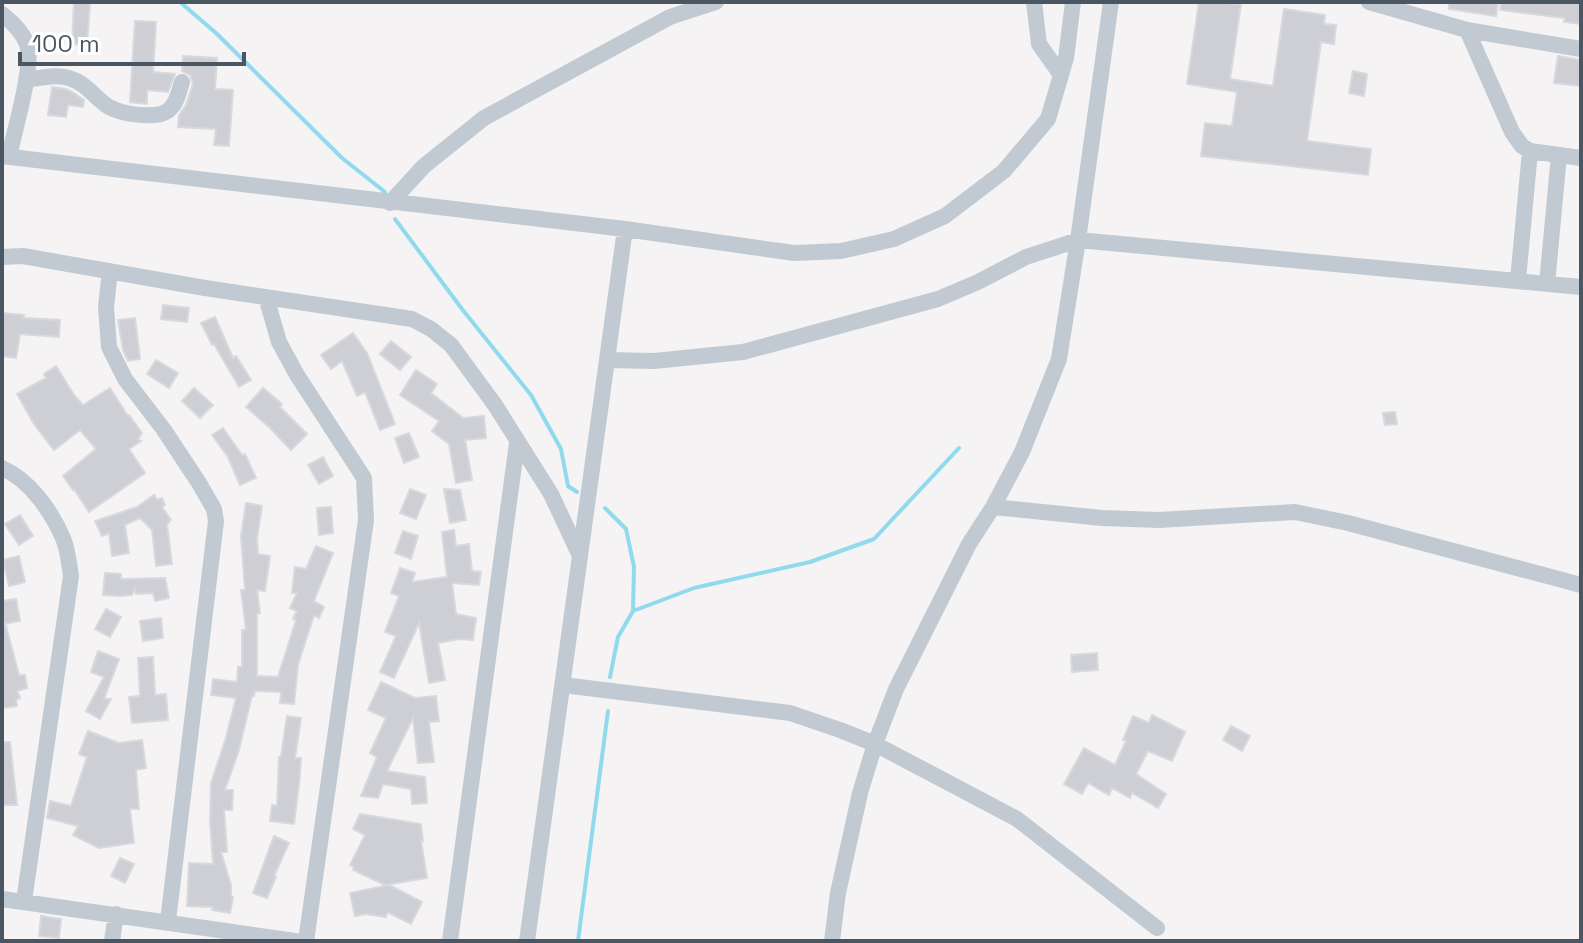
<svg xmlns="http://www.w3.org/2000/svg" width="1583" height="943" font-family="'Space Grotesk',sans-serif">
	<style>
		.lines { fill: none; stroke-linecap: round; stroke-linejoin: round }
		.stream { stroke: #90daee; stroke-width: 4 }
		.building { fill: #cdcfd5; stroke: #d7d9de; stroke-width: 2 }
		.minor { stroke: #c1cad2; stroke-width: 16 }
	</style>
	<rect width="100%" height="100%" fill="#f5f3f3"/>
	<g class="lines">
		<path class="stream" d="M180 2 216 33 342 158 385 192
			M395 219 462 309 531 395 561 449 568 486 577 492
			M605 508 626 529 634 567 633 611
			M610 677 618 637 633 611 694 588 810 562 874 539 959 448
			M578 941 608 711"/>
	</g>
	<path class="building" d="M74 2H90L87 45 72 44Z
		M1199 2 1241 4 1230 79 1273 86 1284 9 1325 15 1324 24 1336 25 1334 44 1321 42 1307 141 1371 149 1368 175 1201 156 1205 123 1232 126 1237 92 1187 84Z
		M1449 2H1498L1496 16 1449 9Z
		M1501 2H1581V24L1564 22 1565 18 1500 10Z
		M135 21 156 22 153 72 175 74 168 92 147 90V104L130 102Z
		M183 56 217 58 215 89 233 90 229 146 214 145 216 129 178 127 179 115 186 105 193 84 190 75 182 71Z
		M1558 56 1581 60V86L1554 83Z
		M1353 71 1367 74 1364 96 1349 93Z
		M52 87 66 89 74 93 84 100 83 107 68 105 66 117 48 115Z
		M163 305 189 308 187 322 161 319Z
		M2 313 24 315 23 318 60 320 59 337 20 334 16 358 2 356Z
		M215 317 233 358 236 356 251 380 239 387 214 344 212 345 201 323Z
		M135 318 140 359 128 361 123 350 118 320Z
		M353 333 367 353 395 424 380 430 365 392 357 396 342 361 331 369 321 355Z
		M391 341 411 357 400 370 380 354Z
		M156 360 178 373 169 388 147 374Z
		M56 366 74 395 83 405 110 388 128 416 129 415 142 433 138 439 141 441 129 449 145 473 89 512 74 489 73 490 63 476 96 449 80 430 54 450 34 424 17 394 46 378 44 374Z
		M416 370 437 384 431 393 463 418 484 416 486 438 465 440 472 480 456 483 449 444 432 431 439 421 400 395Z
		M194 388 213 405 200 418 182 401Z
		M263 388 282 404 280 407 307 434 291 450 269 427 246 407Z
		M1395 412 1397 424 1385 425 1383 413Z
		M223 428 242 455 245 454 256 478 240 485 228 457 212 435Z
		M409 433 419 457 404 463 395 438Z
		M323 457 333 476 319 484 308 465Z
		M410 489 426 495 416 519 400 513Z
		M444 489 460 490 466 520 450 523Z
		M154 495 157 500 162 498 165 505 162 507 171 520 167 524 172 564 156 566 152 530 140 518 125 525 129 553 112 556 109 533 102 536 95 521 137 507Z
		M246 503 262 506 257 538 258 554 270 556 265 591 257 590 260 613 257 614V676L278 677 296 620 293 619 297 611 290 608 297 593H292L295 567 306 569 316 546 333 553 314 601 324 607 319 618 314 615 298 665 294 704 280 703 281 692 255 691 254 696 252 695 239 750 225 790H233L232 810H224L227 852H221L231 885V896L233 897 230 913 212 910 213 907 187 906 189 863 213 864 210 821 211 783 225 741 236 698 211 695 213 679 237 682 238 667H242V630H246L241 590H245L241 536Z
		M331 507 333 533 319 535 317 508Z
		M20 515 33 536 19 545 5 524Z
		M454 530 456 546 469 544 472 571 481 572 479 585 452 583 456 614 476 618 473 640 460 639 438 643 445 680 429 683 419 623 394 678 380 672 396 636 385 632 399 596 391 593 400 568 415 573 412 582 447 577 442 532Z
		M403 531 418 536 411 559 395 553Z
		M19 556 25 582 9 586 3 560Z
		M105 573 121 574V579L165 578 169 598 155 601 153 593 136 594 135 589 132 595 119 596 103 595Z
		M16 599 20 621 4 624 2 601Z
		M106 609 121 617 110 637 95 629Z
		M161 618 163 638 143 641 140 621Z
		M6 626 19 675H25L27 688 17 691 20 698 16 700 17 706 2 708V627Z
		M98 651 119 659 104 699H111L100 719 86 711 104 677 91 672Z
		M1097 653 1098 670 1072 672 1071 655Z
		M153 657 155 695 166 694 168 720 132 723 129 697 140 696 138 658Z
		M381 682 415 698 436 696 439 721 429 722 434 762 418 763 413 718 387 771 425 777 427 803 412 804 411 789 383 784 378 798 361 796 377 757 370 753 386 718 368 710Z
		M1152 715 1185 732 1172 761 1148 751 1136 774 1166 794 1158 808 1132 793 1130 798 1112 788 1109 795 1088 783 1082 794 1064 784 1084 748 1115 765 1126 741 1123 740 1133 716 1149 723Z
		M287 716 301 718 295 758H301L299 785 294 824 270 821 272 805 277 806 279 757H281Z
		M1231 726 1250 736 1242 751 1223 740Z
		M88 731 119 743 142 740 146 768 136 770 139 809H130L134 843 99 848 73 835 78 826 47 818 50 801 71 806 87 757 79 754Z
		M2 742H10L17 805H2Z
		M360 814 421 824 423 841H421L427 878 385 885 353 870 354 867 350 865 365 835 353 829Z
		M274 836 289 843 274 876 276 877 267 898 253 893Z
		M120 858 134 864 125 883 111 876Z
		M389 885 422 902 411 924 387 912 386 917 366 914 355 916 350 893Z
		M41 916 61 919 59 938 39 936Z"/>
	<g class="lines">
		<path class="minor" d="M1034 2 1039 44 1061 75
			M1369 2 1467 30 1581 49
			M2 14C13 23 26 35 28 49 32 72 14 132 9 157
			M1467 30 1512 132 1522 146 1530 151 1581 158
			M26 80C40 78 55 74 69 78 86 83 95 98 109 107 122 114 157 120 169 110 177 103 179 92 182 82
			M2 156 625 229 794 253 841 251 894 239 945 216 1004 171 1048 119 1066 58 1073 2
			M390 203 424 166 484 118 670 17 716 2
			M2 257 23 256 205 288 412 319 431 329 451 345 495 405 551 494 580 556
			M110 271 106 307 109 347 125 379 164 430 199 483 214 509 216 521 168 921
			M1518 280 1530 151
			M1547 284 1559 155
			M266 297 279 342 297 375 364 478 366 520 306 941
			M607 360 654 361 743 352 938 299 978 282 1026 257 1078 240 1581 287
			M2 468C30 480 51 511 63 538 68 550 69 564 71 576L24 901
			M993 507 1102 518 1159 520 1295 512 1348 523 1581 585
			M563 685 790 713 840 730 875 744 1017 819 1157 928
			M2 899 295 941
			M112 941 116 914
			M450 941 517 443
			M527 941 625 229
			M832 941 838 893 860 793 875 744 896 689 969 544 993 507 1022 452 1059 359 1078 240 1111 2"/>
	</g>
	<rect width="1583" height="943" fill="none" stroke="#4a5661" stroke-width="8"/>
	<path d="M20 52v12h224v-12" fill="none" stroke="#4a5661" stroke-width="4"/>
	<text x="32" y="52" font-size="24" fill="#4a5661" stroke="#ffffff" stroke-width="6" paint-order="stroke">100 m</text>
</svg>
